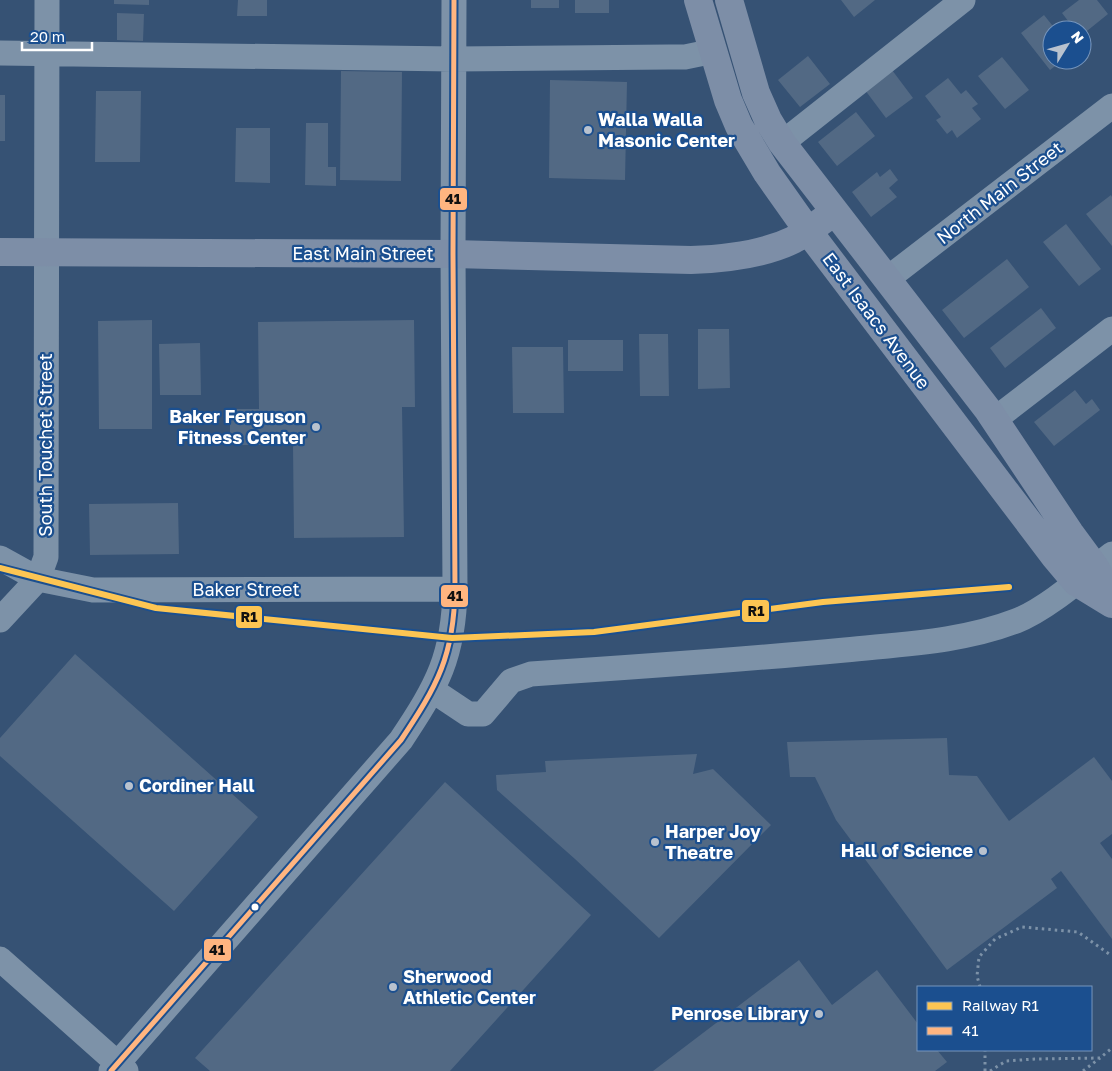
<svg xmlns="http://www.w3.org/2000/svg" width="1112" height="1071" font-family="'Golos Text',sans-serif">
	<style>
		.building { fill: #526984 }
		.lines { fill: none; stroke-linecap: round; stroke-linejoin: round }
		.path { stroke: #7d92a8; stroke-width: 3; stroke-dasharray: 2.5 4; stroke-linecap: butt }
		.minor { stroke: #7d92a8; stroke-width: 25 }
		.major { stroke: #7d8ea7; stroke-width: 28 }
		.bus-1-casing { stroke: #1b4f8f; stroke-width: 9 }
		.bus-1 { stroke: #ffb580; stroke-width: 5 }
		.rail-1-casing { stroke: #1b4f8f; stroke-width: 10 }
		.rail-1 { stroke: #fcc553; stroke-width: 6 }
		.poi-dot { fill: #b9c2ce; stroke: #1b4f8f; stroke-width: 2 }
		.bus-dot { fill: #fff; stroke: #1b4f8f; stroke-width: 2 }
		.labels { text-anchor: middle; stroke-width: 4.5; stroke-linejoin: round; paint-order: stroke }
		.poi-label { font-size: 18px; font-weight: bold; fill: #fff; stroke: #1b4f8f; text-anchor: start }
		.street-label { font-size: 18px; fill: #fff; stroke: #1b4f8f }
		.line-badge { stroke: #1b4f8f; stroke-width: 2 }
		.pale-badge-label { font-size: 14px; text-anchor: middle; font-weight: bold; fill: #111 }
	</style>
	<rect width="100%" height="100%" fill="#365274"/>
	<path class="building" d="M114 0H149V5L114 4Z
		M238 0H267V16H237Z
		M531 0H559V8H531Z
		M575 0H609V13H575Z
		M841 0H875L854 17Z
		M1079 0H1097L1108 14 1082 35V30H1075L1062 13Z
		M117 13 144 14 143 41 117 40Z
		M1044 15 1056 30H1052V60H1063L1050 70 1021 33Z
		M808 56 830 84 800 107 778 80Z
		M1002 57 1029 90 1005 109 978 76Z
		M892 70 913 98 886 118 865 90Z
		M341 71 402 72 401 181 340 180Z
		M948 78 961 94 966 90 978 104 972 108 981 119 957 138 952 130 947 134 936 120 941 117 925 96Z
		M550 80 627 82 625 180 549 178Z
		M96 91H141L140 162H95Z
		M0 95H5V141H0Z
		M856 112 875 136 837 166 818 142Z
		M306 123H328V167H336V186L305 185Z
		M236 128H270V183L235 182Z
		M890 169 898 180 889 188 897 197 871 217 852 192 877 172 880 177Z
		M1111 195 1112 197V246L1086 214Z
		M1066 224 1101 269 1079 286 1043 242Z
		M1007 259 1029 287 964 338 942 310Z
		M1041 308 1056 328 1005 368 990 348Z
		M152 320V429H99L98 321Z
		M414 320 415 407H402L404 537 294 538 293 445H230V409H259L258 322Z
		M698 329H729L730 388 698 389Z
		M639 334H668L669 396H640Z
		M568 340H623V371H568Z
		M200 343 201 395H160L159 344Z
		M512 347H563L564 413H513Z
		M1075 390 1086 404 1092 399 1100 410 1054 446 1034 422Z
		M178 503 179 554 90 555 89 504Z
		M75 654 258 817 174 911 0 756V738Z
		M947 738 949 775 977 776 1009 821 1094 757 1112 781V834L1100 843 1112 859V939L1061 871 1051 879 1057 888 947 970 836 820 815 777H790L787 742Z
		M697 754 693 774 713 769 771 825 659 938 575 859 497 790 496 775 546 772 545 761Z
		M445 782 591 915 450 1071H210L195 1058Z
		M799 960 832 1005 877 970 918 1024V1050H937L947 1062 935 1071H653Z"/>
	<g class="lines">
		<path class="path" d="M980 987 977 976 979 957 995 939 1022 927 1078 932 1112 956
			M985 1071V1050
			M990 1071 1006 1061 1035 1059 1100 1058 1112 1048
			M1083 1071 1100 1058"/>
		<path class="minor" d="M0 53 454 59 669 57H685L714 51
			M782 143 963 0
			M887 279 1112 106
			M994 420 1112 329
			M0 558 38 579 93 590 455 589
			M0 620 38 579 46 557 47 0
			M432 690 468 714H483L511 681 531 674C636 667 740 660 845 650 902 644 962 642 1016 621 1047 609 1085 575 1112 554
			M0 959 126 1071
			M111 1071 401 740C437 686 454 656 455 589L453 254 454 0"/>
		<path class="major" d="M698 0 728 100 739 126 767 173 808 231 1055 557 1076 582 1112 604
			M729 0 756 93 768 120 782 143 988 410 1070 533 1095 567 1112 599
			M0 252 453 254 691 260C725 259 762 255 793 240 808 232 821 221 835 212"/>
		<defs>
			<path id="bus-1" d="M111 1071 401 740C437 686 454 656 455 589L453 254 454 0"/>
		</defs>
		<use href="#bus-1" class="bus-1-casing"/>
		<use href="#bus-1" class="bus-1"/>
		<defs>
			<path id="rail-1" d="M0 568 156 608 452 638 594 632 823 602 1009 587"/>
		</defs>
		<use href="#rail-1" class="rail-1-casing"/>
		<use href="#rail-1" class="rail-1"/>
	</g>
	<g class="poi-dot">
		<circle cx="588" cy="130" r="5"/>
		<circle cx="316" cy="427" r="5"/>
		<circle cx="129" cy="786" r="5"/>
		<circle cx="655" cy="842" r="5"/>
		<circle cx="983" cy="851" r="5"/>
		<circle cx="393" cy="987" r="5"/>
		<circle cx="819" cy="1014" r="5"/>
	</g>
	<circle class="bus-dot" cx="255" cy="907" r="4.5"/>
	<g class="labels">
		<g class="poi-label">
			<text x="598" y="126">Walla Walla<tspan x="598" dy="21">Masonic Center</tspan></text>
			<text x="306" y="423" text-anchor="end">Baker Ferguson<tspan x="306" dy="21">Fitness Center</tspan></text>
			<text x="139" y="792">Cordiner Hall</text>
			<text x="665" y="838">Harper Joy<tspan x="665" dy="21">Theatre</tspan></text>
			<text x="973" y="857" text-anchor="end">Hall of Science</text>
			<text x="403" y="983">Sherwood<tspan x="403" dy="21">Athletic Center</tspan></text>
			<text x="809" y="1020" text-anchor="end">Penrose Library</text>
		</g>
		<g class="street-label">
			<text transform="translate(1000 193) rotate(-38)" y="6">North Main Street</text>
			<text x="363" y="260">East Main Street</text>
			<text transform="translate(876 321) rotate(53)" y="6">East Isaacs Avenue</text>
			<text transform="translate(46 445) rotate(-90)" y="6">South Touchet Street</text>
			<text x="246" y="596">Baker Street</text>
		</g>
	</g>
	<g class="line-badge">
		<rect x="439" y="187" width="29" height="24" rx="5" fill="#ffb580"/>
		<rect x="440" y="584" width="29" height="24" rx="5" fill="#ffb580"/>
		<rect x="741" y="599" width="29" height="24" rx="5" fill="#fcc553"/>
		<rect x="235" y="605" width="28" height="24" rx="5" fill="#fcc553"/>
		<rect x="203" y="938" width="29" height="24" rx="5" fill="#ffb580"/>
	</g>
	<g class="pale-badge-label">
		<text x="453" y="204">41</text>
		<text x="455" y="601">41</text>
		<text x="756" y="616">R1</text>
		<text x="249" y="622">R1</text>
		<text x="217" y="955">41</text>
	</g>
	<rect x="917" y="986" width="175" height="65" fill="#1b4f8f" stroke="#7695bc"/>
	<rect x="927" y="1002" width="25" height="8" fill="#fcc553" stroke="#7695bc"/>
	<text x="962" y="1011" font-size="15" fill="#ffffff">Railway R1</text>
	<rect x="927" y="1027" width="25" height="8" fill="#ffb580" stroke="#7695bc"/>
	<text x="962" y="1036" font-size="15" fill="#ffffff">41</text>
	<g transform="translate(1067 45) rotate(53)"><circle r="24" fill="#1b4f8f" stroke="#7695bc"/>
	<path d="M0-4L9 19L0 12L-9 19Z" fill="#b9c2ce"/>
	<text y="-8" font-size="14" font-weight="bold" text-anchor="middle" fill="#ffffff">N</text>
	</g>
	<path d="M22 42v8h70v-8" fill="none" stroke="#ffffff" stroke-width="2.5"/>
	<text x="30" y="42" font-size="15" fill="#ffffff" stroke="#1b4f8f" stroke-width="4" paint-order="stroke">20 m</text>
</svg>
